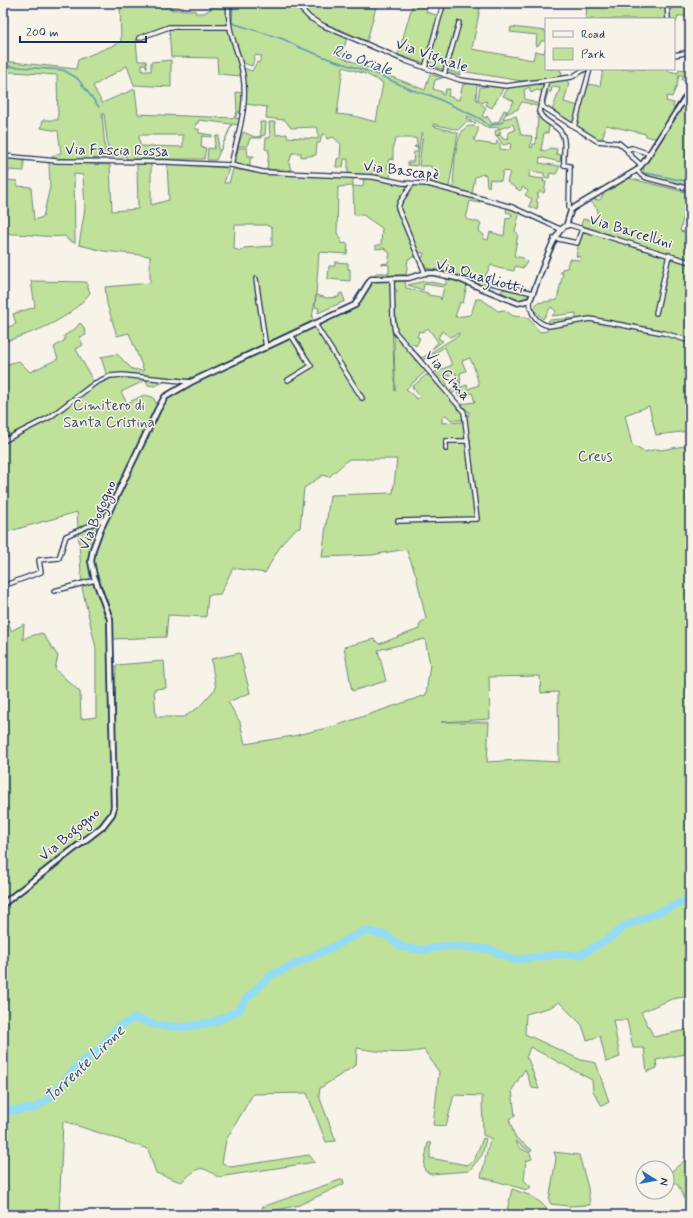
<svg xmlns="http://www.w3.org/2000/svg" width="693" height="1218" font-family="Mynerve,sans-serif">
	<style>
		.green { fill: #c0e19a; stroke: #6e887c; fill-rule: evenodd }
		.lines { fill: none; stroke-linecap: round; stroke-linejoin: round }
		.stream { stroke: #6397b8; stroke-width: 1.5 }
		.river { stroke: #93dcf4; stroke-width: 8 }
		.minor-casing { stroke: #1b2f5e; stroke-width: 6 }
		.tertiary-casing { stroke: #1b2f5e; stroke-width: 7 }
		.secondary-casing { stroke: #1b2f5e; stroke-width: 8 }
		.minor { stroke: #f7f3e8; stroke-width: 3.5 }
		.tertiary { stroke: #f7f3e8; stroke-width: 4 }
		.secondary { stroke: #f7f3e8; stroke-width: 4.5 }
		.labels { text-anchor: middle; stroke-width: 3; stroke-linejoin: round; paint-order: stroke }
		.street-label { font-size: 15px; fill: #1b2f5e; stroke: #f7f3e8 }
		.park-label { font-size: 15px; fill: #3c536a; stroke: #f7f3e8 }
		.water-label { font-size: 16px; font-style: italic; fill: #33527c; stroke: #f7f3e8 }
	</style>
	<rect width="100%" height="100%" fill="#f7f3e8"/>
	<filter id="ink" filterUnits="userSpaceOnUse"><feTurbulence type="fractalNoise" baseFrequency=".025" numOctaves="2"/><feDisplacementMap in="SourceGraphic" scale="8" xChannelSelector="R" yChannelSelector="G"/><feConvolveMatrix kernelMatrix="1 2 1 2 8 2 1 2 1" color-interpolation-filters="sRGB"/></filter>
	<g filter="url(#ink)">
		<path class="green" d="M120 3H176L179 6H172V10H195V13H204L212 8 228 9V28L242 76 218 74 217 58 171 57 169 27 137 38 136 41 138 61H146L147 68 145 64H142V71H151V62L171 60V87L134 85 127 66 93 86 102 103 135 89 138 114 234 118 237 112 236 92 242 93V100L246 93 243 68 252 71 257 62 259 63 262 56 255 55 252 66 243 63 230 24 231 3H274L297 7 312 21 347 38 341 57 425 90 430 74 442 78 435 80 433 89 442 92V95H444L446 89H450L448 96 459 100 463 84 466 85 467 82 477 84 476 99 486 108 482 116 486 118 487 116 492 124 499 121 504 110 507 111 503 119 516 116 521 135 532 136 530 147 532 148 533 144H536L538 117 549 126 548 133H544L541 150 546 151 550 148 557 149 556 154 561 155 560 162 540 157 539 163 560 166 556 174 550 173 549 178 544 177V173L530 171 529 177 544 179 543 182H546L544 193 540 191 537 195 539 196 536 201 538 202 537 210 529 206 532 199 525 195 528 191 523 187 520 191 507 182 510 172 503 171 501 181 490 179 489 187 487 186 486 175 483 174 475 177 472 194 453 188C454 176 454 137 465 128 469 125 474 126 478 127V131L474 140 476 142 496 145 497 141 500 144V149L510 150 511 143 503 145 497 136 501 135 503 139 509 140 508 133 515 130 513 124 499 129 501 133 496 136 495 131 499 129V127L488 128 468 116 467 119 476 123 466 122 458 130 433 124V126L458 133 449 187 419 183 421 170V178L431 179V182H438L439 174 431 168V166H419L423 133H421L417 166 408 165V162H413L414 152H418V148L414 147 416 145V148H418L416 138H396L393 146V160L389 159 387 168 391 169 390 178 377 176V168L374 167 372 174 369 175 348 173V159H344L343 167H336L337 159 340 158 341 144 333 137 327 139 325 134H322L320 143H317L316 155 301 157V153H292L289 163 291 171 267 169 269 150 265 149 266 138H270L269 122H275L276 135 287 134V137L318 139V129L316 127 291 128 285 120 266 118 267 107 246 104V95L242 112H238L235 118 241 119 239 125 232 124 216 160H207L208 148 214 149 216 136H219L218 150 220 151 232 124 199 120 198 123H196L195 129H199V133L212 135V137L202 136 201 147 206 148 204 159H127L126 156 109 157 104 114H102L106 160 52 158 53 155 61 153 58 131 41 128 43 120H58L57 75 14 72 3 73V61L76 69 78 60 121 42ZM343 67 366 74 383 83 376 122 354 116 337 114ZM139 135H183V147L140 146Z
			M301 3H377L367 41 316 20 301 7Z
			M413 3H429L426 12 440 16 445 5 456 8 457 3H481L472 49 533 60 535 51 544 53 546 46V69H560V71L562 72 561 77 522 81 461 71 460 75 398 55Z
			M587 3H690V16H678L676 23H674V19H586Z
			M511 27 546 31V41H541L540 44 536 46 537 35 510 32Z
			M603 69H668L669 71 678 73 679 69 690 71V82L682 80 683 75H679L677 85 672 97 667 96 666 101 674 103 673 107 676 109 657 139 646 136V134L606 125 602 140 590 136 576 126 587 84 600 86Z
			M565 80 569 83 564 102 579 106 573 124 552 111 560 88 552 87 551 92H548L544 106 543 100 548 82Z
			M545 83 544 92 537 90 531 93 529 87 524 90 525 99 538 104 541 102 540 107 523 102 521 103 518 109 506 114 514 101 503 96 509 87Z
			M486 85 504 87 492 108 486 105 487 102 485 101 483 103 478 99 480 87H485Z
			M690 95V187L646 176 643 172 644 165Z
			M260 122H266L265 135 261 136V138H250L247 146H238L243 132 255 137 261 136Z
			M238 148H247L248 156H254V158H250V167L239 165 236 162Z
			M3 157 24 159V171L9 170 8 180 17 181V186L31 187 34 220 43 217 50 187 49 161 110 165 112 211 138 209 137 164H151V205L169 200 167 164 229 168 224 183H229L233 169 270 174 353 177V186L363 187 364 176 408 184 409 186 399 199 396 207 416 256 408 259 406 275H375L376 273H389V265L381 264 388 263 390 253 384 248 376 249V245H381L382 228 363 215H354L353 186 338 187 337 234H339V239L341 237V243L348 244 347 254 319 252 316 295 327 298 339 297V294L342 293 345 301 318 313 319 308 315 307 316 295 312 318 314 320 195 377H191L189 379 121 373 110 375 106 373 101 357 117 354 132 369 144 371 129 333 117 336 107 304 105 287 150 283V256L104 251 79 245 85 208 83 175 74 174 75 243 68 240 65 236C44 238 25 233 5 234L3 223ZM235 225H266L272 228V246L244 248 241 251 234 249Z
			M624 177 689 193 680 231 690 233V261L581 225 583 219 592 221 593 218H596L598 210 589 199 600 200 607 187Z
			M415 185 444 189 480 200 479 203 470 201 466 219 481 223 479 231 484 235 483 239 488 240 490 232 504 236 506 218 510 219 512 214 506 212 507 207 520 211 515 231 518 234 514 256 523 258 527 262 523 268 515 266 514 271 498 268 491 265 482 282 489 286 488 290 446 272 426 268 421 258 423 257 424 253 419 252 399 208 401 201Z
			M582 230 690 265V431L656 435 649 406 625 415 632 445 644 452 657 449 661 450 690 445V996L672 999 641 1012 654 1037 690 1029V1053L656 1060 657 1068 647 1072 644 1048H633L627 1020H613L620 1057 606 1062 600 1036 587 1040 582 1025 559 1002 551 1007 526 1014 525 1034 581 1060 596 1063 609 1102 602 1106 593 1091 592 1080 530 1047 526 1058 528 1059 539 1089 532 1088 525 1069 512 1090 515 1116 509 1119 515 1137 532 1150 531 1152 515 1141 520 1148 530 1153 532 1159 526 1161 524 1180 531 1187 527 1190 481 1177 489 1143 492 1139 483 1135 482 1096 454 1095 446 1126 433 1125 439 1072 424 1050C401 1055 380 1052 357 1048L356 1065 320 1088 319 1096 336 1141 326 1142 307 1093 253 1094 226 1140 222 1163 231 1167 309 1155 315 1162 218 1177C198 1163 199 1168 181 1182L156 1173 148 1149 63 1121 59 1215H3V600L11 631 24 624 23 640 27 637 42 633 58 656 55 669 80 692 81 719 96 717V648L82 588 77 512 3 533V441L50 418 97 384 111 378 124 376 166 381 155 386 148 385 146 380 121 392 127 403 144 395 153 397 157 405 121 482 89 561 91 573 107 616 114 739 116 665 164 661 166 688 154 689 156 717H184L199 707 216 688 211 659 240 653 250 693 228 702 240 722 245 744 293 736 335 726 426 695 430 664 425 639 378 650 386 681 352 691 344 647 374 639 379 644 419 629 420 623 426 619 416 575 406 549 372 555 322 557 330 495 393 493 397 459H349L329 477 323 475 304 488 300 528C286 531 272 561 265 573L233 568 220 594 208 595 206 617 168 615 166 637 113 639V619L94 566 95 549 123 483 166 401 173 393 321 324 359 304 373 281H390L395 391 394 333 426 371 406 389 417 399 420 396 412 387 426 375H430L462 412 464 418 461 420H451L446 415 442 418V423L462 422 469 415V412L461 404 475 402 472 393 459 396 457 394 461 387 467 385 468 389 479 385 474 367 470 358 462 361 466 371 460 373C462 383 460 390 451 394L449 392 459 383 456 373 444 377 448 387 447 388 433 373 452 365 445 347 422 361 413 351 414 350 422 358 459 335V333L450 337 442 331 438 338 443 341 432 349 438 342 428 328 422 332 419 331 417 337 420 338 416 346 413 344 407 345 397 331 394 293 397 292V290L394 289 395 281 405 280 406 288 428 293V295L440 297 441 300 444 287 424 284 423 290 408 285 425 281 446 285V278L467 285 463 303 460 302 455 317 471 315 476 299H481L498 311 504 310 513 316 527 317 540 332 547 331 549 320 576 318V313L552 316 556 311 551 307 543 319 534 310 537 303 557 300 563 273H560L562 269 567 268 569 259 580 260 581 257 576 256ZM540 676 541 693 558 692 559 762 521 760 487 762 489 722H441L490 719 489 677Z
			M335 262 348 263V269H350V281L328 279 329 266H335Z
			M31 281 86 282 90 293C67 322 37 331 3 342V329L16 324 13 314 35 307Z
			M503 289 530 294 524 300 515 299 501 292Z
			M80 323 83 326 86 335 79 337 83 345 76 349 94 383 53 414 3 439V365L19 361 30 372 58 359 54 347 65 340 64 336 75 329Z
			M483 1138 486 1139 482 1155 469 1171 431 1174 425 1171 424 1166 428 1142 432 1144 430 1147V1158L467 1165 474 1161Z
			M554 1152 579 1155 588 1188 590 1205 568 1206 551 1204 549 1201 556 1158Z
			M690 1156V1199L685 1201 678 1185 667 1179V1175Z
			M343 1179 344 1184 299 1205 265 1213 262 1207Z
			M512 1189 529 1195 540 1202 547 1209 546 1215H506Z"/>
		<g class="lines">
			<path class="stream" d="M233 3 232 23 283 39 301 48 332 60 379 75 412 90 432 96 481 119 489 126 503 122
				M3 66 63 70 77 78 99 107
				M646 173 690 182"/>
			<path class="river" d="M3 1110 8 1111 35 1108 51 1097 77 1066 100 1048 118 1027 135 1018 156 1025 184 1027 214 1022 238 1011 246 999 271 975 333 947 364 931 386 935 402 947 421 950 447 946 489 949 515 960 561 954 580 955 611 937 625 926 690 899"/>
			<defs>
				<path id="minor" d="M229 3C226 33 238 47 243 75 248 107 238 133 231 165
					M281 3 298 6 310 18 324 26 406 61 460 80 506 86 572 77 585 69
					M667 3 668 19
					M139 38 169 27H229
					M674 55 690 52
					M425 68 443 5
					M444 75 459 23
					M547 80 542 101 543 107 597 141 619 143 627 150
					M541 104 539 111C542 123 559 124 563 136 566 144 563 156 564 165L570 166 569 208 571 210
					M574 127 590 69
					M3 156 57 161 167 162 231 165 263 172 373 177 403 183 428 184 512 207 560 229
					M641 165 628 153V149L632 148 650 154
					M637 170 641 175 647 178 690 189
					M412 184 400 202 398 208 425 273
					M566 226 570 225 690 262
					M554 238 577 243 582 229
					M392 278 393 319 395 332 464 412 477 519 398 521
					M256 279 266 348
					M491 283 533 293
					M530 300C530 313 536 323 549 326L590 319 664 333 690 341
					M656 313 669 255
					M315 324 362 398
					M288 380 311 366 291 335
					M3 441 50 417 95 383 110 376 122 375 191 382
					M446 449V441H468
					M3 586 41 572 39 560 59 558 66 536 106 518
					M54 591 95 580"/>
				<path id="tertiary" d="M368 284 371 279H375L409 278 425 273H434L456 278 518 303 530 300C537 286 553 230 566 226L571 210 575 207 637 170 644 162 690 90"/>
				<path id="secondary" d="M3 904 102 827 112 814 114 807 110 619 94 576 91 561 93 549 100 530 158 409 165 397 191 382 355 305 368 284"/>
			</defs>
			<use href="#minor" class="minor-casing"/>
			<use href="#tertiary" class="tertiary-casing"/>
			<use href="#secondary" class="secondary-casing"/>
			<use href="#minor" class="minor"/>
			<use href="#tertiary" class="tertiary"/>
			<use href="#secondary" class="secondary"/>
		</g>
	</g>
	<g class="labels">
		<g class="street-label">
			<text transform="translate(432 55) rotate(19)" y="5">Via Vignale</text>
			<text transform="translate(117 150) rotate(1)" y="5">Via Fascia Rossa</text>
			<text transform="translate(401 170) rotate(7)" y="5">Via Bascapè</text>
			<text transform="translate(631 231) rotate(17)" y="5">Via Barcellini</text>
			<text transform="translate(480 276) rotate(16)" y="5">Via Quagliotti</text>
			<text transform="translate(448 375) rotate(49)" y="5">Via Cima</text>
			<text transform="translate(97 515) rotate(-67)" y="5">Via Bogogno</text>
			<text transform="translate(69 834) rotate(-40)" y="5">Via Bogogno</text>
		</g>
		<g class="park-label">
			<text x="109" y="410">Cimitero di<tspan x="109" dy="17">Santa Cristina</tspan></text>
			<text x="595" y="461">Creus</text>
		</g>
		<g class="water-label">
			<text transform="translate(363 59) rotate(20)" y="6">Rio Oriale</text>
			<text transform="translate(84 1063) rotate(-44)" y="6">Torrente Lirone</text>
		</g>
	</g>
	<rect width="693" height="1218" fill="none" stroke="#f7f3e8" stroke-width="16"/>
	<rect x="8" y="8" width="677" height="1202" fill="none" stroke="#1b2f5e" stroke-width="1.5" filter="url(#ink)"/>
	<rect x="545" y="18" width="130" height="52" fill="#f7f3e8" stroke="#9fa5b1"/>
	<rect x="553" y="31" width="20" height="6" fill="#f7f3e8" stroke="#9fa5b1"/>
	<text x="581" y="38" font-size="12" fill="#1b2f5e">Road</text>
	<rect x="553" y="48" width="20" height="12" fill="#c0e19a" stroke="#9fa5b1"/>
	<text x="581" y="58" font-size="12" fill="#1b2f5e">Park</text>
	<g transform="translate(655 1180) rotate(101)"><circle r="19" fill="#f7f3e8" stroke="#9fa5b1"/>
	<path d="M0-3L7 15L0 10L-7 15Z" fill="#1f6fb2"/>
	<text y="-6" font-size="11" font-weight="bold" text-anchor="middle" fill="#1b2f5e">N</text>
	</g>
	<path d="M20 36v6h126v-6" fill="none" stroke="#1b2f5e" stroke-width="2"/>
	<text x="26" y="36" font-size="12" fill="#1b2f5e" stroke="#f7f3e8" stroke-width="3" paint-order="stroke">200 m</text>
</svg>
